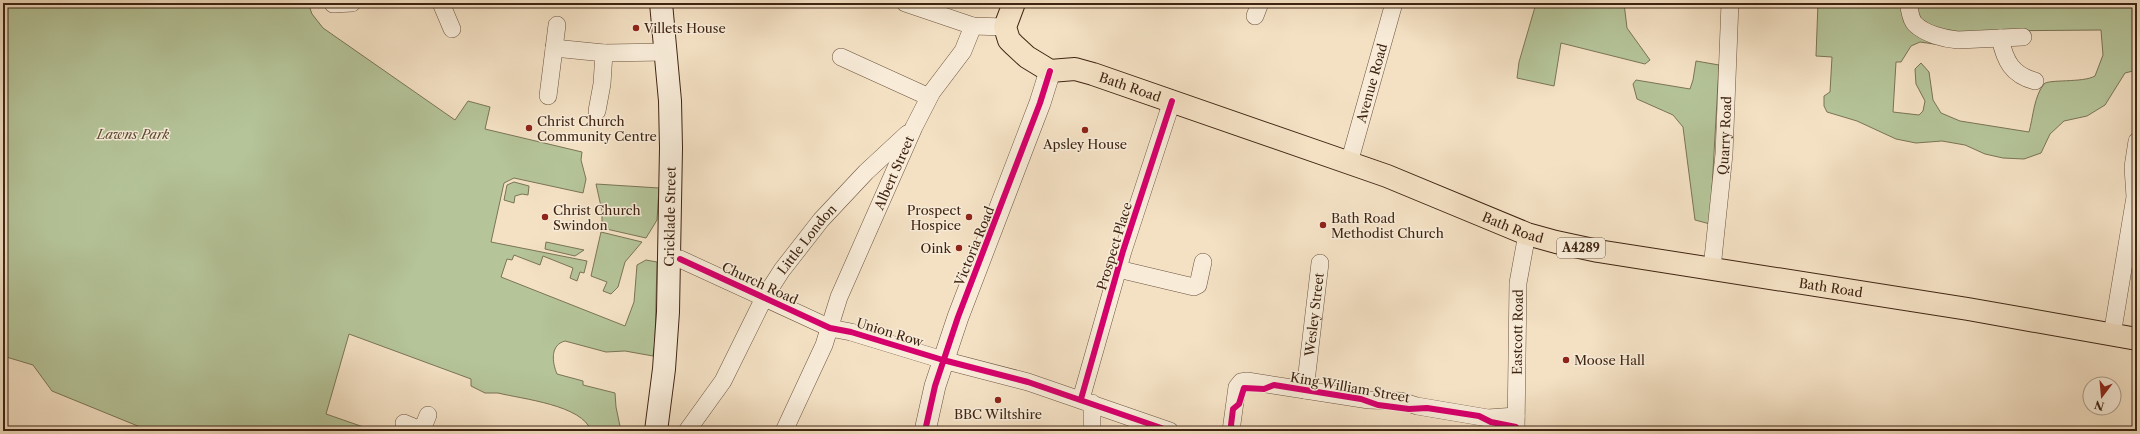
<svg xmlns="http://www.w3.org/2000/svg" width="2140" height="434" font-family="'Libre Caslon Text',serif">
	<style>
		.green { fill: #b5c499; stroke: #7a7456; fill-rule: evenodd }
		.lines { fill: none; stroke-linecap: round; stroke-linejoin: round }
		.minor-casing { stroke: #6c533e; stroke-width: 18 }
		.tertiary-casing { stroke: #6c533e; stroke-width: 22 }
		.secondary-casing { stroke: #3f2412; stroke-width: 24 }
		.primary-casing { stroke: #3f2412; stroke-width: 24 }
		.minor { stroke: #f8ecd9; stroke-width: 17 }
		.tertiary { stroke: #f8ecd9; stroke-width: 21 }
		.secondary { stroke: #f8ecd9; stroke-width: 22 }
		.primary { stroke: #f4e1c4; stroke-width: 22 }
		.cycleway-casing { stroke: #f8ecd9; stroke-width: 8 }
		.cycleway { stroke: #d6006c; stroke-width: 6 }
		.poi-dot { fill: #8f2418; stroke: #f8ecd9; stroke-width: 1.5 }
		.labels { text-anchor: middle; stroke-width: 3; stroke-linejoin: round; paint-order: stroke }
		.shield { fill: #f8ecd9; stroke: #76604e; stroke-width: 1 }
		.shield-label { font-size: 12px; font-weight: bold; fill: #3f2412 }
		.poi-label { font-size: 13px; fill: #3f2412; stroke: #f8ecd9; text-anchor: start }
		.street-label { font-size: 13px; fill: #3f2412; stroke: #f8ecd9 }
		.park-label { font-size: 13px; font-style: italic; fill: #5c4c34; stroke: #f8ecd9 }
	</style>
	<rect width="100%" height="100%" fill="#f4e1c4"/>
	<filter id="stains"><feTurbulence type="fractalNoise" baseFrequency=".005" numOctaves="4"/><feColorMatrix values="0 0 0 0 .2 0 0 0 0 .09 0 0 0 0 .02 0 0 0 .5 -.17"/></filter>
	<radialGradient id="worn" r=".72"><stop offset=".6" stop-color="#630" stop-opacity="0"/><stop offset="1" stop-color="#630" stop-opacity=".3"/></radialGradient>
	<path class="green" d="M3 3H308L312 14 323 28 455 120 468 101 490 107 485 129 582 152 581 160 586 179 583 193 514 178 504 183 491 242 587 261 584 273 580 272 577 281 570 278 573 268 543 256 540 265 514 255 512 260 507 259 501 277 625 326 634 302 637 265 646 260 657 262 655 342 653 356 625 351 606 352 565 341C550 345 552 362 557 374L583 381V385L615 393 616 407 621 431H591C583 405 522 399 498 393H485L471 386V379L349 334 326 414 375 431H150L52 391 33 365 3 356 5 343 3 342Z
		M1523 3H1624L1627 28 1650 60 1645 64 1561 43 1554 86 1517 78 1519 62 1535 7Z
		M1818 3H2137V70L2125 73 2105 105 2087 116 2064 121 2050 134 2041 153 2024 159 2003 158 1985 154 1965 145 1942 141 1916 143 1896 139 1857 121 1827 112 1824 106V96L1830 92 1832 57 1816 56ZM2101 30 2103 55 2095 76C2083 83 2048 79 2044 84 2034 96 2033 118 2029 132L1960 121 1941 113 1933 100 1929 72 1921 63 1915 69 1916 84 1925 101 1923 111 1919 115 1893 112 1896 62H1901L1911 46 1920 42 1934 44 1986 31Z
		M1696 61 1719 65 1710 224 1695 220 1683 127 1673 115 1637 99 1633 84 1636 80 1690 89 1693 80Z
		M514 182 529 186 528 195 522 194 515 196 514 203 504 200 507 185Z
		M596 184 659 188 657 220 646 238 602 228V211Z
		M601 232 642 242 625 262 618 287 611 294 603 291 607 282 591 276Z
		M546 242 584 250 575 256 545 249Z"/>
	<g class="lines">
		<defs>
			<g id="minor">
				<path d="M441 3 452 29"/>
				<path d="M905 3 973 26 1005 27"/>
				<path d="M1908 3C1910 10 1910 19 1915 24 1925 34 1945 39 1958 40L2023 37"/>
				<path d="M333 4 352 3"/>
				<path d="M1255 16 1260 3"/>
				<path d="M2000 38C2005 61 2012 75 2035 81"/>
				<path d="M554 48 604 53 666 52"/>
				<path d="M841 57 929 97"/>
				<path d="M548 96 557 25"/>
				<path d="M597 111 602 84 604 53"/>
				<path id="s1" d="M1349 163 1394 3"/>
				<path d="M680 259 830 328 851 332 943 360 1028 382 1170 431"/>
				<path id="s2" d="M1712 268 1724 154 1730 3"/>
				<path d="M1118 269 1194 287 1198 285 1203 262"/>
				<path d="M2112 335 2135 197 2133 167 2137 141"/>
				<path id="s3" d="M1305 390 1320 263"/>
				<path d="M1081 399 1123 251 1172 101"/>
				<path d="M404 423 423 431"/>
				<path d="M422 430 428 415"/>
				<path id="s4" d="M687 431 723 381 764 298 782 270 821 220 866 172 907 134"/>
				<path id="s5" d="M784 431 824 345 839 297 914 127 932 92 963 51 973 26"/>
				<path d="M1092 431V403"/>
				<path d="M1231 431 1237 387 1241 382 1247 381 1369 400 1401 401 1417 406 1488 418 1516 416"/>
				<path id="s6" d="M1516 431 1518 283 1527 234"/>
			</g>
			<path id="tertiary" d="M925 431 935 386 958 317 1040 103 1050 71"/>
			<g id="secondary">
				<path id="s7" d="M656 431 664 369 668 312 671 148 670 101 661 3"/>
			</g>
			<g id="primary">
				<path id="s8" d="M1014 3 1005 27 1009 40 1014 45 1027 57 1050 71 1075 69 1093 74 1387 176 1527 234 1556 242 1598 251 1968 309 2137 339"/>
			</g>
		</defs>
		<use href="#minor" class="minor-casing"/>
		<use href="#tertiary" class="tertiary-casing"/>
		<use href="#secondary" class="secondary-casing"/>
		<use href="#primary" class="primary-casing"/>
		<use href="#minor" class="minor"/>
		<use href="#tertiary" class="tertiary"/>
		<use href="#secondary" class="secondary"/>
		<use href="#primary" class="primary"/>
		<defs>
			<path id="cycleway" d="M680 259 830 328 851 332 943 360 1028 382 1170 431
				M1081 399 1123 251 1172 101
				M925 431 935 386 958 317 1040 103 1050 71
				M1233 431 1231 425 1233 409 1239 404 1244 388 1264 389 1274 385 1361 399 1378 405 1409 409 1427 408 1479 416 1491 422 1516 427"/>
		</defs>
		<use href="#cycleway" class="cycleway-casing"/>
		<use href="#cycleway" class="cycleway"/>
	</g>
	<g class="poi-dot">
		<circle cx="636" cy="28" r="4"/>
		<circle cx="529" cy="128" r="4"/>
		<circle cx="1085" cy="130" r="4"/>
		<circle cx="545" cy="217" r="4"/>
		<circle cx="969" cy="217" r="4"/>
		<circle cx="1323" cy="225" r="4"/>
		<circle cx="959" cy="248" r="4"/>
		<circle cx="1566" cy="360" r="4"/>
		<circle cx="998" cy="400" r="4"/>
	</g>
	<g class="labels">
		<rect class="shield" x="1557" y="238" width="48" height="20" rx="3"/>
		<g class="shield-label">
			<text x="1581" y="252">A4289</text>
		</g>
		<g class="poi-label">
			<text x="644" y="33">Villets House</text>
			<text x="537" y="126">Christ Church<tspan x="537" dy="15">Community Centre</tspan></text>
			<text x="1085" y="149" text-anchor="middle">Apsley House</text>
			<text x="553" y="215">Christ Church<tspan x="553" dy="15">Swindon</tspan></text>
			<text x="961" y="215" text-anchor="end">Prospect<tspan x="961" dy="15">Hospice</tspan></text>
			<text x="1331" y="223">Bath Road<tspan x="1331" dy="15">Methodist Church</tspan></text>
			<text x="951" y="253" text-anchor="end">Oink</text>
			<text x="1574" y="365">Moose Hall</text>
			<text x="998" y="419" text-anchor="middle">BBC Wiltshire</text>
		</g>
		<g class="street-label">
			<text dy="5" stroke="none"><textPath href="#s1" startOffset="83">Avenue Road</textPath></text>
			<text dy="5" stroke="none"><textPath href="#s8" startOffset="174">Bath Road</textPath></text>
			<text dy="5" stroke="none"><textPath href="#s2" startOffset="133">Quarry Road</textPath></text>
			<text dy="5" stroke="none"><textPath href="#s5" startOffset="281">Albert Street</textPath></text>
			<text dy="5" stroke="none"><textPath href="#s7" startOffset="215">Cricklade Street</textPath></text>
			<text dy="5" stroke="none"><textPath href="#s8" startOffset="582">Bath Road</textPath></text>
			<text dy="5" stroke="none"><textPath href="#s4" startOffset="227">Little London</textPath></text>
			<text transform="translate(974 246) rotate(-68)" y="5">Victoria Road</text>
			<text transform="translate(1114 246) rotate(-73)" y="5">Prospect Place</text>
			<text transform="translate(760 283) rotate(25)" y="5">Church Road</text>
			<text dy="5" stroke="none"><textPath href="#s8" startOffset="906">Bath Road</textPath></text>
			<text dy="5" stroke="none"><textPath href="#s3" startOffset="76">Wesley Street</textPath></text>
			<text transform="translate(890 332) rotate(17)" y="5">Union Row</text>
			<text dy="5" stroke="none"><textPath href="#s6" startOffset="99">Eastcott Road</textPath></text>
			<text transform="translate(1350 387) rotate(10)" y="5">King William Street</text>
		</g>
		<g class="park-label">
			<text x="133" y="139">Lawns Park</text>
		</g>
	</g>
	<rect width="2140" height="434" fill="none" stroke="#f4e1c4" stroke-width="16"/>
	<rect x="4" y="4" width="2132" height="426" fill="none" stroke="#3f2412" stroke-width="2"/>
	<rect x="8" y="8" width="2124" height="418" fill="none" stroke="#3f2412"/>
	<g transform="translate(2102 396) rotate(196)"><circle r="19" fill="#f8ecd9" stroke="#ae9c89"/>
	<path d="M0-3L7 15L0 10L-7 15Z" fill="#8f2418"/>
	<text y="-6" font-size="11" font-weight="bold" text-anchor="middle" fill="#3f2412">N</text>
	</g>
	<rect width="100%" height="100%" filter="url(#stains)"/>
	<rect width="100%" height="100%" fill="url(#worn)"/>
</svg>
